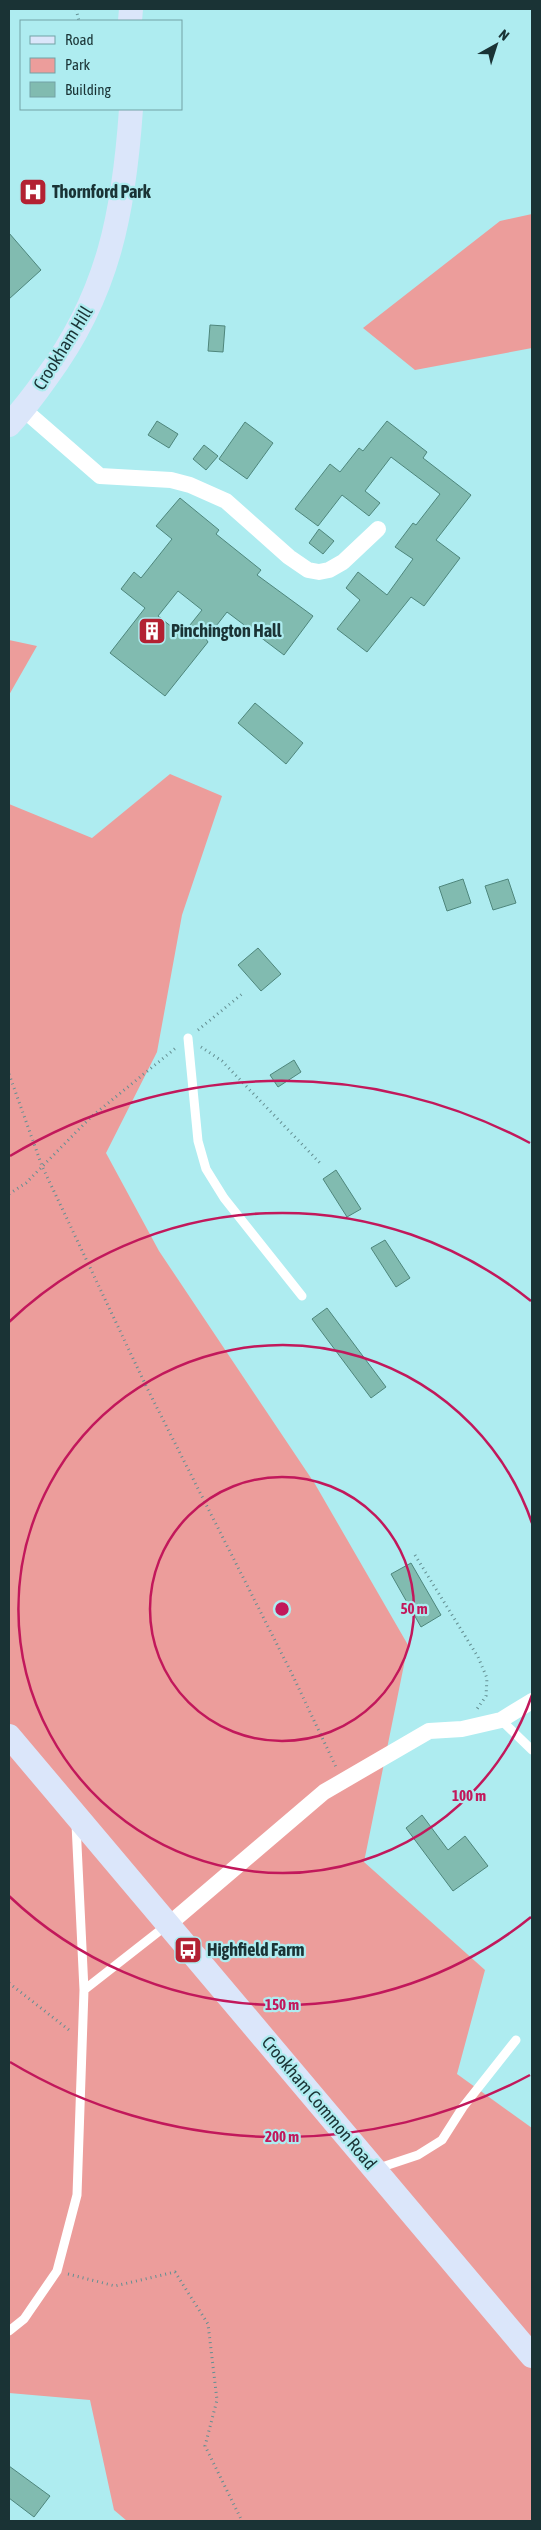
<svg xmlns="http://www.w3.org/2000/svg" width="541" height="2530" font-family="'Asap Condensed',sans-serif">
	<style>
		.green { fill: #ec9d9b }
		.building { fill: #81bbb0; stroke: #4e867c; fill-rule: evenodd }
		.lines { fill: none; stroke-linecap: round; stroke-linejoin: round }
		.path { stroke: #648f92; stroke-width: 3; stroke-dasharray: 1 4; stroke-linecap: butt }
		.lane { stroke: #fff; stroke-width: 9 }
		.street { stroke: #fff; stroke-width: 16 }
		.secondary { stroke: #dbe6fa; stroke-width: 24 }
		.ring { fill: none; stroke: #c2185b; stroke-width: 2.5 }
		.labels { text-anchor: middle; stroke-width: 4.5; stroke-linejoin: round; paint-order: stroke }
		.poi-label { font-size: 18px; font-weight: bold; fill: #1a3335; stroke: #aeecf0; text-anchor: start }
		.street-label { font-size: 18px; fill: #1a3335; stroke: #aeecf0 }
		.centre { fill: #c2185b; stroke: #aeecf0; stroke-width: 2.5 }
		.ring-label { font-size: 15px; text-anchor: middle; font-weight: bold; fill: #c2185b; stroke: #aeecf0; stroke-width: 4.5; stroke-linejoin: round; paint-order: stroke }
	</style>
	<rect width="100%" height="100%" fill="#aeecf0"/>
	<path class="green" d="M532 214V348L415 370 363 328 500 221Z
		M9 640 37 646 9 695Z
		M170 774 222 796 182 915 157 1052 106 1153 159 1251 315 1484 408 1645 364 1862 485 1970 457 2074 532 2128V2521H127L114 2510 90 2400 9 2393V804L92 838Z"/>
	<path class="building" d="M9 233 41 270 9 299Z
		M210 325 225 326 223 352 208 351Z
		M157 421 178 434 169 448 148 435Z
		M387 421 427 452 423 458 471 495 436 540 460 558 424 606 411 597 367 652 337 629 360 600 346 588 358 572 387 595 413 559 395 547 413 523 416 525 440 494 391 457 365 491 380 503 369 516 342 495 318 526 295 509 330 464 340 472 359 448 363 451Z
		M245 422 273 443 247 479 219 459Z
		M204 445 218 456 206 470 193 459Z
		M180 498 219 530 216 534 261 570 257 575 313 616 284 655 227 612 206 639 208 642 165 696 110 653 145 608 121 589 134 572 141 578 172 539 156 526ZM178 591 202 610 182 635 158 616Z
		M319 529 334 541 323 554 309 543Z
		M255 703 303 743 286 764 238 723Z
		M463 879 471 903 447 911 439 887Z
		M508 879 516 903 493 910 485 886Z
		M258 948 281 974 261 991 238 965Z
		M294 1060 301 1072 278 1087 270 1075Z
		M336 1170 361 1209 347 1217 323 1179Z
		M385 1240 410 1278 396 1287 371 1248Z
		M327 1308 386 1387 371 1398 312 1319Z
		M411 1563 441 1615 421 1627 391 1574Z
		M422 1815 448 1850 465 1836 488 1866 453 1891 406 1828Z
		M9 2466 50 2496 34 2517 9 2498Z"/>
	<g class="lines">
		<path class="path" d="M76 9 79 21
			M198 1030 242 994
			M201 1047 222 1061 320 1163
			M9 1074 42 1166 147 1388 292 1674 336 1767
			M9 1194 26 1183 91 1117 177 1047
			M415 1555 478 1657 487 1678 486 1696 477 1709
			M9 1983 69 2030
			M68 2274 115 2286 175 2272 208 2324 217 2400 205 2446 242 2521"/>
		<path class="lane" d="M188 1038 198 1141 206 1169 224 1198 302 1296
			M501 1720 532 1750
			M84 1990 167 1925
			M376 2169 418 2155 442 2140 463 2107 516 2040
			M9 2331 24 2319 57 2271 77 2195 84 1990 76 1824"/>
		<path class="street" d="M23 409 100 476 171 480 190 485 226 501 289 557 308 570 319 572 329 570 343 562 378 529
			M168 1925 324 1792 429 1731 462 1729 501 1720 532 1701"/>
		<path class="secondary" d="M130 21 131 9
			M9 425C23 410 35 394 47 377 109 293 124 211 131 109
			M9 1736 532 2356"/>
	</g>
	<g class="ring">
		<circle cx="282" cy="1609" r="132"/>
		<path d="M532 1695A264 264 0 1 1 532 1523"/>
		<path d="M531 1917A396 396 0 0 1 9 1896M9 1322A396 396 0 0 1 531 1301"/>
		<path d="M530 2075A528 528 0 0 1 10 2062M10 1156A528 528 0 0 1 530 1143"/>
	</g>
	<defs>
		<symbol id="hospital-square" viewBox="-11 -11 22 22"><rect x="-9" y="-9" width="18" height="18" rx="4" fill="#b32132" stroke="#aeecf0"/><path d="M-5-5h3v3.5h4V-5h3V5h-3V1.5h-4V5h-3Z" fill="#fff"/></symbol>
		<symbol id="building-square" viewBox="-11 -11 22 22"><rect x="-9" y="-9" width="18" height="18" rx="4" fill="#b32132" stroke="#aeecf0"/><path d="M-4-6H4V6H1V3H-1V6H-4ZM-2.5-4.3h1.7v1.8h-1.7ZM.8-4.3h1.7v1.8H.8ZM-2.5-1h1.7V.8h-1.7ZM.8-1h1.7V.8H.8Z" fill="#fff"/></symbol>
		<symbol id="bus-square" viewBox="-11 -11 22 22"><rect x="-9" y="-9" width="18" height="18" rx="4" fill="#b32132" stroke="#aeecf0"/><path d="M-5-6H5V4H4V6H2V4H-2V6H-4V4H-5ZM-3.5-4V0h7V-4ZM-3.5 1.2v1.5H-2V1.2ZM2 1.2v1.5H3.5V1.2Z" fill="#fff"/></symbol>
	</defs>
	<g fill-rule="evenodd">
		<use href="#hospital-square" x="17" y="176" width="32" height="32"/>
		<use href="#building-square" x="136" y="615" width="32" height="32"/>
		<use href="#bus-square" x="172" y="1934" width="32" height="32"/>
	</g>
	<g class="labels">
		<g class="poi-label">
			<text x="52" y="198">Thornford Park</text>
			<text x="171" y="637">Pinchington Hall</text>
			<text x="207" y="1956">Highfield Farm</text>
		</g>
		<g class="street-label">
			<text transform="translate(63 348) rotate(-58)" y="6">Crookham Hill</text>
			<text transform="translate(319 2103) rotate(50)" y="6">Crookham Common Road</text>
		</g>
	</g>
	<circle cx="282" cy="1609" r="8" class="centre"/>
	<g class="ring-label">
		<text x="414" y="1614">50 m</text>
		<text x="469" y="1801">100 m</text>
		<text x="282" y="2010">150 m</text>
		<text x="282" y="2142">200 m</text>
	</g>
	<rect width="541" height="2530" fill="none" stroke="#1a3335" stroke-width="20"/>
	<rect x="20" y="20" width="162" height="90" fill="#aeecf0" stroke="#73a2a5"/>
	<rect x="30" y="36" width="25" height="8" fill="#dbe6fa" stroke="#73a2a5"/>
	<text x="65" y="45" font-size="15" fill="#1a3335">Road</text>
	<rect x="30" y="58" width="25" height="15" fill="#ec9d9b" stroke="#73a2a5"/>
	<text x="65" y="70" font-size="15" fill="#1a3335">Park</text>
	<rect x="30" y="82" width="25" height="15" fill="#81bbb0" stroke="#73a2a5"/>
	<text x="65" y="95" font-size="15" fill="#1a3335">Building</text>
	<g transform="translate(496 45) rotate(39)" stroke="#aeecf0" stroke-width="4" paint-order="stroke">
	<path d="M0-4L9 19L0 12L-9 19Z" fill="#1a3335"/>
	<text y="-8" font-size="14" font-weight="bold" text-anchor="middle" fill="#1a3335">N</text>
	</g>
</svg>
